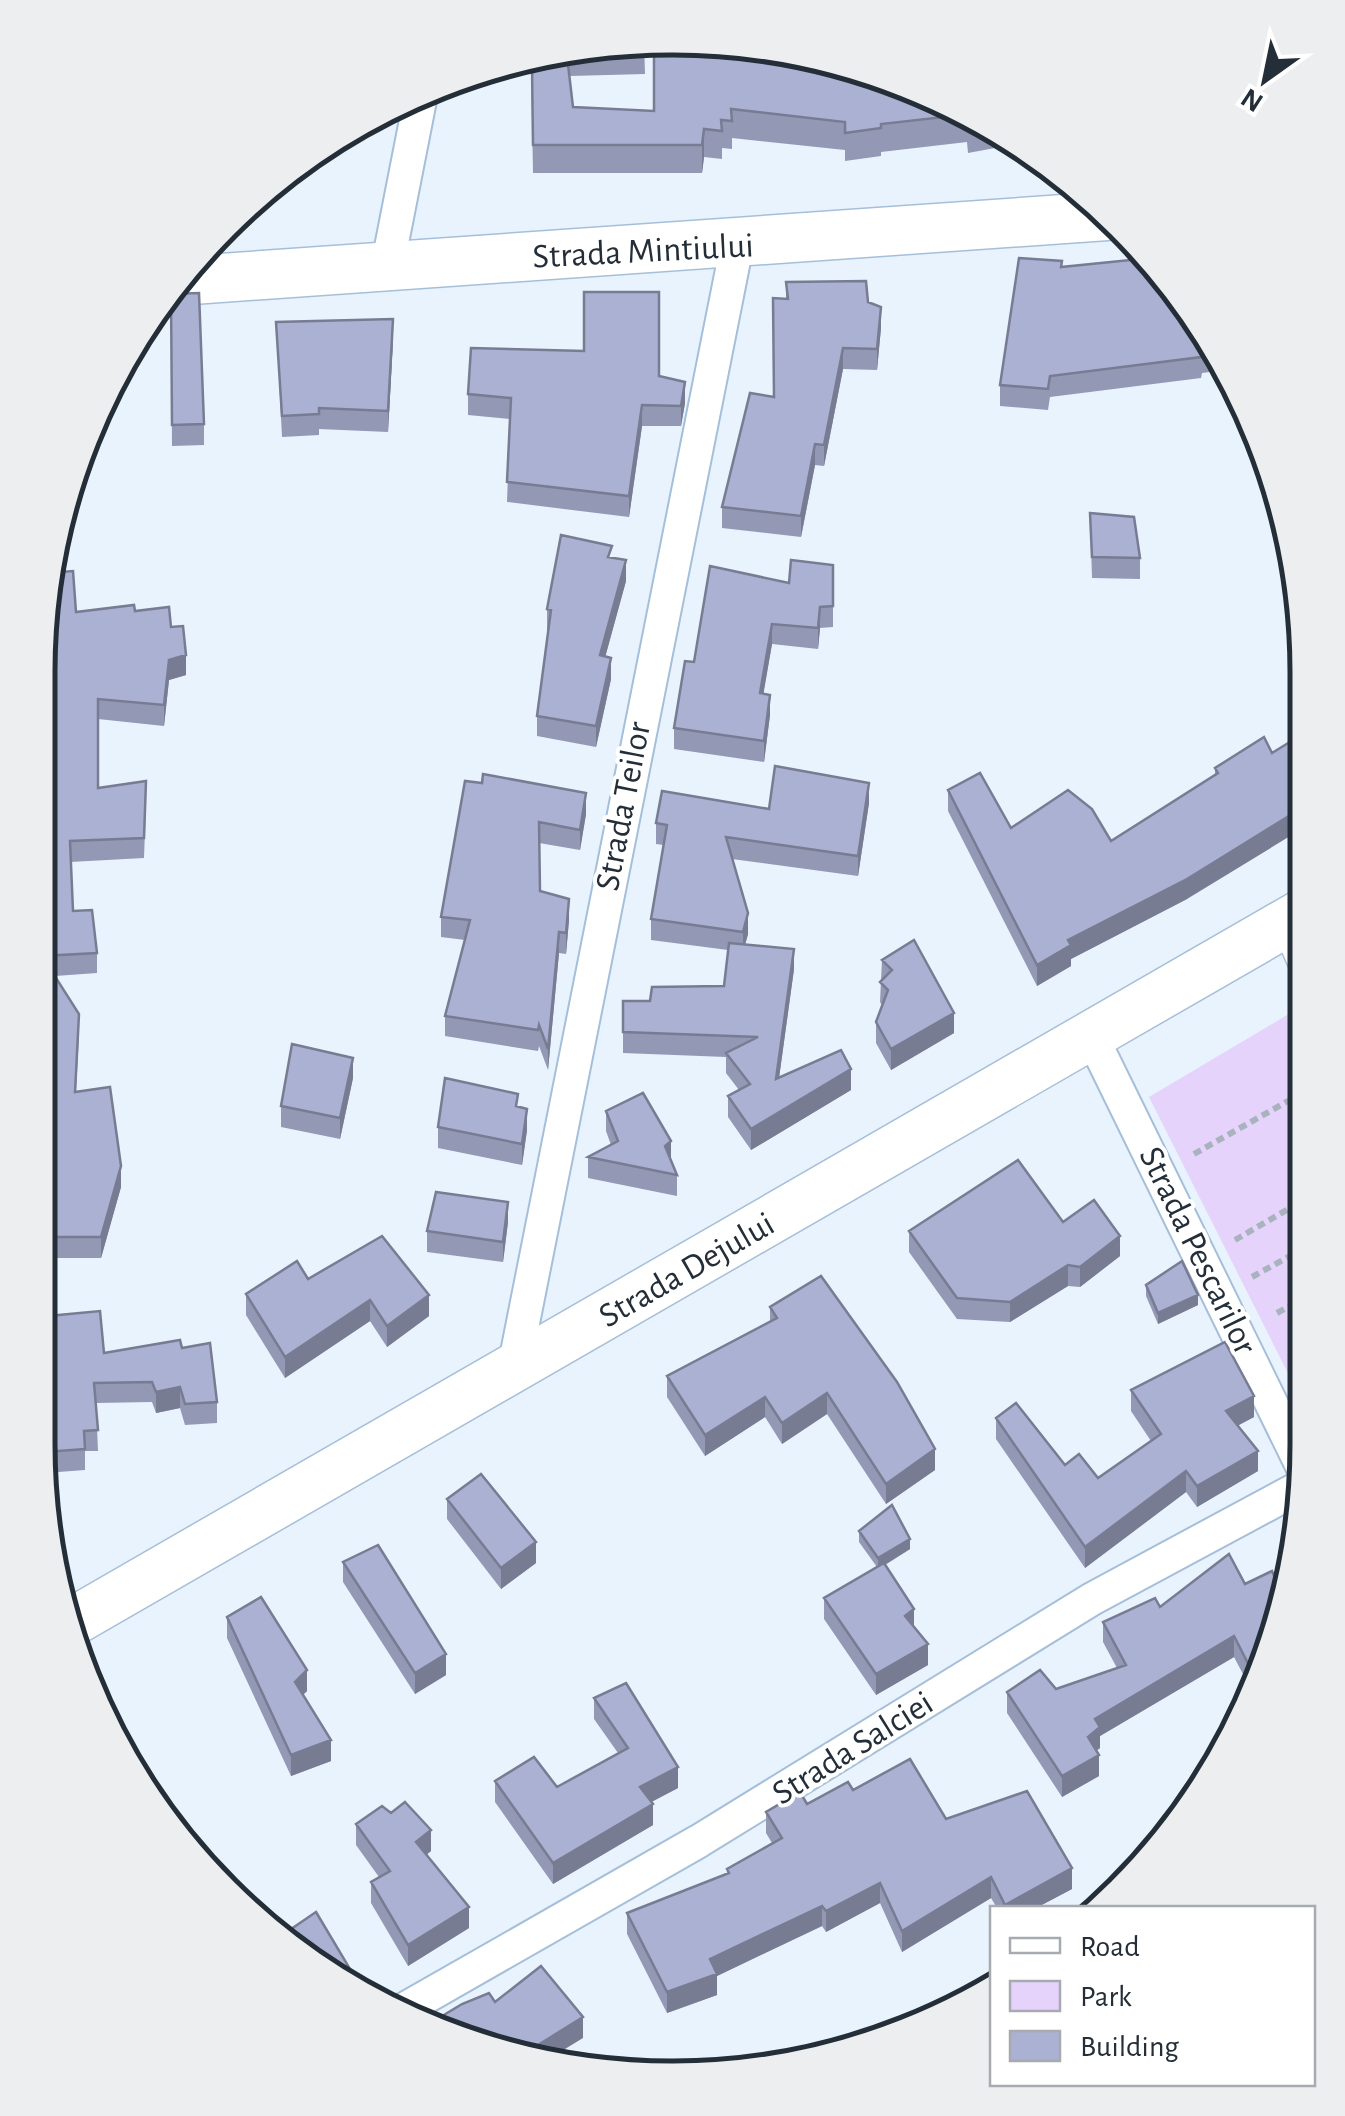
<svg xmlns="http://www.w3.org/2000/svg" width="1345" height="2116" font-family="'Alegreya Sans',sans-serif">
	<style>
		.green { fill: #e5d3fc }
		.lines { fill: none; stroke-linecap: round; stroke-linejoin: round }
		.service-casing { stroke: #a6bfd9; stroke-width: 21 }
		.minor-casing { stroke: #a6bfd9; stroke-width: 36 }
		.secondary-casing { stroke: #a6bfd9; stroke-width: 51 }
		.path { stroke: #a8b3bd; stroke-width: 6; stroke-dasharray: 8 5; stroke-linecap: butt }
		.service { stroke: #fff; stroke-width: 18 }
		.minor { stroke: #fff; stroke-width: 32 }
		.secondary { stroke: #fff; stroke-width: 48 }
		.wall { fill: #9398b5 }
		.shaded-wall { fill: #787c93 }
		.building { fill: #abb1d2; stroke: #787c93; stroke-width: 2.5 }
		.labels { text-anchor: middle; stroke-width: 8; stroke-linejoin: round; paint-order: stroke }
		.street-label { font-size: 35px; fill: #242e38; stroke: #fff }
		.rim { fill: none; stroke: #242e38; stroke-width: 5 }
	</style>
	<rect width="100%" height="100%" fill="#e8f3fe"/>
	<path class="green" d="M1304 1005 1303 1403 1149 1097Z"/>
	<g class="lines">
		<defs>
			<path id="service" d="M1281 927 1305 981"/>
			<path id="minor" d="M388 263 421 95
				M1091 1035 1302 1466
				M514 1368 737 245
				M403 2010 699 1841 1092 1599 1302 1486"/>
			<path id="secondary" d="M178 281 1107 216
				M67 1625 1305 912"/>
		</defs>
		<use href="#service" class="service-casing"/>
		<use href="#minor" class="minor-casing"/>
		<use href="#secondary" class="secondary-casing"/>
		<path class="path" d="M1194 1154 1304 1092
			M1235 1240 1304 1200
			M1252 1277 1303 1249
			M1277 1313 1303 1299
			M1291 1358 1303 1351"/>
		<use href="#service" class="service"/>
		<use href="#minor" class="minor"/>
		<use href="#secondary" class="secondary"/>
	</g>
	<path class="wall" d="M630 39 644 41 645 74 570 76 573 107 654 111 876 71 1006 146 968 153 967 142 881 152V156L845 161V150L732 138V149L722 148V159L704 157 702 173H533L531 66Z
		M1140 259 1226 370 1202 373 1201 378 1050 397 1048 410 1000 406V385L1062 267Z
		M786 282 868 302 881 328 877 370 843 369 824 466 815 465 801 537 722 528V507L774 396 786 299Z
		M171 294 204 424V445L172 446Z
		M276 322 393 340 388 432 319 429V435L282 437Z
		M659 376 685 403 681 426H642L629 517 507 502 510 419 468 415V394Z
		M103 401 104 426 87 428Z
		M1090 513 1140 558V579L1092 578Z
		M612 558 626 581 605 657 611 679 596 747 537 736V716L549 630H547V609Z
		M833 565V627L820 628 818 649 772 644 763 694 770 715 764 762 674 749V728L694 662 789 583Z
		M43 589 76 612 135 611 171 627 186 675 169 680 164 726 98 719V788L146 802 144 858 70 862 73 911 97 953V973L55 976 79 1035 76 1092 121 1187 101 1258H39Z
		M1264 737 1187 899 1071 959V966L1037 986 948 811V790L1011 828 1111 841 1215 775V768Z
		M482 783 586 814 580 850 539 843 540 891 569 920 566 954 559 953 548 1070 539 1046 538 1051 445 1036V1016L465 940 441 937V917Z
		M869 803 858 876 732 859 748 934 745 945 794 969 779 1078 851 1090 751 1150 728 1117V1096L739 1090 726 1073V1057L623 1053V1001H650L724 986 728 950 651 940V919L664 845 656 844V823L769 809Z
		M882 960 954 1033 891 1070 876 1043V1022L882 1005 880 1002Z
		M353 1078 340 1139 281 1127V1106Z
		M518 1106 527 1130 522 1165 438 1148V1127Z
		M606 1111 671 1160 677 1175V1196L588 1178V1157L611 1145 606 1131Z
		M508 1222 503 1262 427 1252V1231Z
		M1063 1222 1120 1256 1080 1287 1068 1286 1010 1322 957 1319 909 1252V1231Z
		M308 1279 429 1316 387 1347 370 1321 285 1378 246 1315V1294Z
		M1146 1285 1198 1305 1158 1324 1146 1296Z
		M770 1307 935 1470 886 1504 827 1414 782 1444 765 1417 705 1456 667 1397V1376L770 1321Z
		M38 1317 104 1353 182 1348 217 1402V1423L185 1425 180 1408 156 1413 152 1402 96 1403 98 1451H85V1470L45 1473 44 1461 40 1462 38 1444Z
		M1131 1390 1254 1417 1238 1425 1258 1471 1197 1507 1186 1492 1085 1568 996 1439V1418L1065 1465 1098 1478 1151 1441 1131 1411Z
		M447 1499 536 1563 501 1589 447 1519Z
		M859 1531 910 1549 885 1565 914 1627 928 1665 876 1695 824 1619V1598L877 1567 859 1542Z
		M343 1562 446 1675 415 1694 343 1582Z
		M1245 1584 1283 1596 1259 1687 1254 1695 1234 1657 1100 1736V1748L1096 1751 1099 1776 1062 1797 1007 1713V1692L1056 1689 1117 1668 1103 1642V1622Z
		M227 1617 307 1691 303 1695 331 1761 291 1776 227 1638Z
		M594 1698 678 1788 651 1802 653 1825 553 1884 495 1802V1781L557 1787 618 1753 594 1719Z
		M853 1790 946 1819 1072 1889 1036 1908H997L991 1898 902 1952 880 1903 826 1932 822 1926 717 1976V1995L667 2013 627 1934V1913L727 1874V1869L772 1843 766 1833V1812L807 1804Z
		M356 1824 431 1851 426 1855 469 1928 408 1966 371 1903V1882L379 1877 356 1845Z"/>
	<path class="shaded-wall" d="M704 129V157L702 173V145Z
		M881 307V328L877 370V349Z
		M393 319V340L388 432V411Z
		M843 348V369L824 466V445Z
		M685 382V403L681 426V406Z
		M642 405V426L629 517V496Z
		M815 444V465L801 537V516Z
		M626 560V581L600 676V655Z
		M820 607V628L818 649V628Z
		M772 624V644L760 714V693Z
		M186 655V675L169 680 164 726V705L169 660Z
		M611 658V679L596 747V726Z
		M770 695V715L764 762V741Z
		M869 783V803L858 876V856Z
		M586 793V814L580 850V830Z
		M1305 806V827L1187 899 1071 959V966L1037 986V965L1068 940Z
		M569 899V920L566 954V933Z
		M748 913V934L743 952V932Z
		M559 932V953L548 1070V1049Z
		M794 949V969L776 1100V1079Z
		M954 1013V1033L891 1070V1049Z
		M353 1058V1078L340 1139V1118Z
		M851 1069V1090L751 1150V1129Z
		M527 1109V1130L522 1165V1144Z
		M671 1141V1162L665 1146Z
		M121 1166V1187L101 1258V1237Z
		M508 1202V1222L503 1262V1242Z
		M1120 1236V1256L1080 1287V1267Z
		M1068 1265V1286L1010 1322V1302Z
		M429 1295V1316L387 1347V1326Z
		M1198 1295V1305L1158 1324V1313Z
		M370 1300V1321L285 1378V1357Z
		M180 1387V1408L156 1413V1392Z
		M827 1393V1414L782 1444V1423Z
		M1254 1396V1417L1226 1432V1411Z
		M765 1397V1417L705 1456V1435Z
		M935 1449V1470L886 1504V1484Z
		M1258 1451V1471L1197 1507V1486Z
		M1186 1471V1492L1085 1568V1547Z
		M910 1539V1549L878 1569V1558Z
		M536 1542V1563L501 1589V1568Z
		M914 1609V1629L905 1616Z
		M1279 1611 1273 1636 1271 1616Z
		M1234 1636V1657L1100 1736V1748L1088 1757V1737L1095 1719Z
		M928 1644V1665L876 1695V1674Z
		M446 1654V1675L415 1694V1673Z
		M307 1670V1691L295 1702V1682Z
		M331 1740V1761L291 1776V1755Z
		M1099 1755V1776L1062 1797V1776Z
		M678 1767V1788L640 1808V1787Z
		M653 1804V1825L553 1884V1863Z
		M431 1830V1851L416 1863V1842Z
		M1072 1868V1889L1036 1908H1005V1905Z
		M991 1877V1898L902 1952V1931Z
		M880 1883V1903L826 1932V1911Z
		M822 1906V1926L717 1976V1995L667 2013V1992L710 1959Z
		M469 1907V1928L408 1966V1945Z
		M350 1969V1982L339 1976Z
		M583 2017V2038L547 2060 522 2055Z"/>
	<path class="building" d="M630 39 644 41 645 46 599 47Z
		M732 52 876 71 953 116 881 124V128L845 133V122L731 109 732 121 721 120 722 131 704 129 702 145H533L532 65 567 56 573 107 654 111V55Z
		M1019 258 1062 261 1061 267 1140 259 1211 351 1202 352 1201 357 1050 376 1048 389 1000 385Z
		M866 281 868 302 881 307 877 349 843 348 824 445 815 444 801 516 722 507 750 393 774 397 773 298 788 299 786 282Z
		M584 292H659V376L685 382 681 406 642 405 629 496 507 482 511 398 468 394 471 348 584 351Z
		M199 293 204 424 172 425 171 294Z
		M393 319 388 411 319 408V414L282 416 276 322Z
		M1090 513 1134 517 1140 558 1092 557Z
		M561 535 612 546 608 557 626 560 600 655 611 658 596 726 537 716 551 610 547 609Z
		M791 560 833 565V606L820 607 818 628 772 624 760 693 770 695 764 741 674 728 685 661 694 662 710 566 789 583Z
		M73 571 76 612 134 605 135 611 169 607 171 627 183 626 186 655 169 660 164 705 98 699V788L146 781 144 838 70 841 73 911 92 910 97 953 42 956 79 1014 75 1092 110 1087 121 1166 101 1237H39L43 589 47 573Z
		M1306 732 1305 806 1187 879 1068 940 1071 945 1037 965 948 790 980 773 1011 828 1068 790 1092 809 1111 841 1218 773 1215 768 1264 737 1272 753Z
		M775 766 869 783 858 856 726 837 748 913 743 932 651 919 667 825 656 823 662 791 769 809Z
		M483 774 586 793 580 830 539 822 540 891 569 899 566 933 559 932 548 1049 539 1025 538 1030 445 1016 470 920 441 917 465 781 482 783Z
		M914 940 954 1013 891 1049 876 1022 888 990 880 982 892 970 882 960Z
		M729 943 794 949 776 1079 841 1050 851 1069 751 1129 728 1096 750 1084 726 1053 758 1037 623 1032V1001H650L652 987 724 986Z
		M292 1044 353 1058 340 1118 281 1106Z
		M445 1078 518 1094 516 1106 527 1109 522 1144 438 1127Z
		M643 1093 671 1141 665 1146 677 1175 588 1157 618 1141 606 1111Z
		M1018 1160 1063 1222 1094 1200 1120 1236 1080 1267 1068 1265 1010 1302 957 1298 909 1231Z
		M436 1192 508 1202 503 1242 427 1231Z
		M382 1236 429 1295 387 1326 370 1300 285 1357 246 1294 297 1261 308 1279Z
		M1182 1261 1198 1295 1158 1313 1146 1285Z
		M821 1276 897 1382 935 1449 886 1484 827 1393 782 1423 765 1397 705 1435 667 1376 777 1318 770 1307Z
		M100 1311 104 1353 180 1340 182 1348 210 1343 217 1402 185 1404 180 1387 156 1392 152 1382 94 1383 98 1430 84 1431 85 1449 45 1452 44 1441H38V1317Z
		M1225 1342 1254 1396 1226 1411 1258 1451 1197 1486 1186 1471 1085 1547 996 1418 1016 1403 1065 1465 1079 1454 1098 1478 1161 1434 1131 1390Z
		M481 1474 536 1542 501 1568 447 1499Z
		M892 1505 910 1539 878 1558 859 1531Z
		M378 1545 446 1654 415 1673 343 1562Z
		M1229 1554 1245 1584 1272 1571 1283 1596 1279 1611 1271 1616 1275 1625 1259 1685 1234 1636 1095 1719 1100 1727 1088 1737 1099 1755 1062 1776 1007 1692 1040 1670 1056 1689 1126 1665 1103 1622 1155 1598 1160 1607Z
		M884 1563 914 1609 905 1616 928 1644 876 1674 824 1598Z
		M261 1597 307 1670 295 1682 331 1740 291 1755 227 1617Z
		M626 1683 678 1767 640 1787 653 1804 553 1863 495 1781 534 1757 557 1787 628 1748 594 1698Z
		M910 1759 946 1819 1027 1791 1072 1868 1005 1905 991 1877 902 1931 880 1883 826 1911 822 1906 710 1959 717 1974 667 1992 627 1913 729 1873 727 1869 782 1838 766 1812 800 1792 807 1804 848 1782 853 1790Z
		M405 1802 431 1830 416 1842 469 1907 408 1945 371 1882 390 1871 356 1824 382 1806 391 1813Z
		M316 1912 350 1969 339 1976 286 1947 278 1938Z
		M541 1966 583 2017 522 2055 468 2045 429 2024 462 2004 489 1993 495 2002Z"/>
	<g class="labels">
		<g class="street-label">
			<text transform="translate(643 250) rotate(-3)" y="12">Strada Mintiului</text>
			<text transform="translate(622 806) rotate(-79)" y="12">Strada Teilor</text>
			<text transform="translate(1199 1250) rotate(64)" y="12">Strada Pescarilor</text>
			<text transform="translate(686 1269) rotate(-30)" y="12">Strada Dejului</text>
			<text transform="translate(852 1747) rotate(-32)" y="12">Strada Salciei</text>
		</g>
	</g>
	<path d="M0 0H1345V2116H0ZM672 55H673A617 617 0 0 1 1290 672V1444A617 617 0 0 1 673 2061H672A617 617 0 0 1 55 1444V672A617 617 0 0 1 672 55Z" fill="#edeeef" fill-rule="evenodd"/>
	<path class="rim" d="M672 55H673A617 617 0 0 1 1290 672V1444A617 617 0 0 1 673 2061H672A617 617 0 0 1 55 1444V672A617 617 0 0 1 672 55Z"/>
	<rect x="990" y="1906" width="325" height="180" fill="#ffffff" stroke="#a7abaf" stroke-width="2.5"/>
	<rect x="1010" y="1938" width="50" height="15" fill="#ffffff" stroke="#a7abaf" stroke-width="2.5"/>
	<text x="1080" y="1956" font-size="30" fill="#242e38">Road</text>
	<rect x="1010" y="1981" width="50" height="30" fill="#e5d3fc" stroke="#a7abaf" stroke-width="2.5"/>
	<text x="1080" y="2006" font-size="30" fill="#242e38">Park</text>
	<rect x="1010" y="2031" width="50" height="30" fill="#abb1d2" stroke="#a7abaf" stroke-width="2.5"/>
	<text x="1080" y="2056" font-size="30" fill="#242e38">Building</text>
	<g transform="translate(1265 80) rotate(213)" stroke="#ffffff" stroke-width="8" paint-order="stroke">
	<path d="M0-8L18 38L0 25L-18 38Z" fill="#242e38"/>
	<text y="-15" font-size="28" font-weight="bold" text-anchor="middle" fill="#242e38">N</text>
	</g>
</svg>
